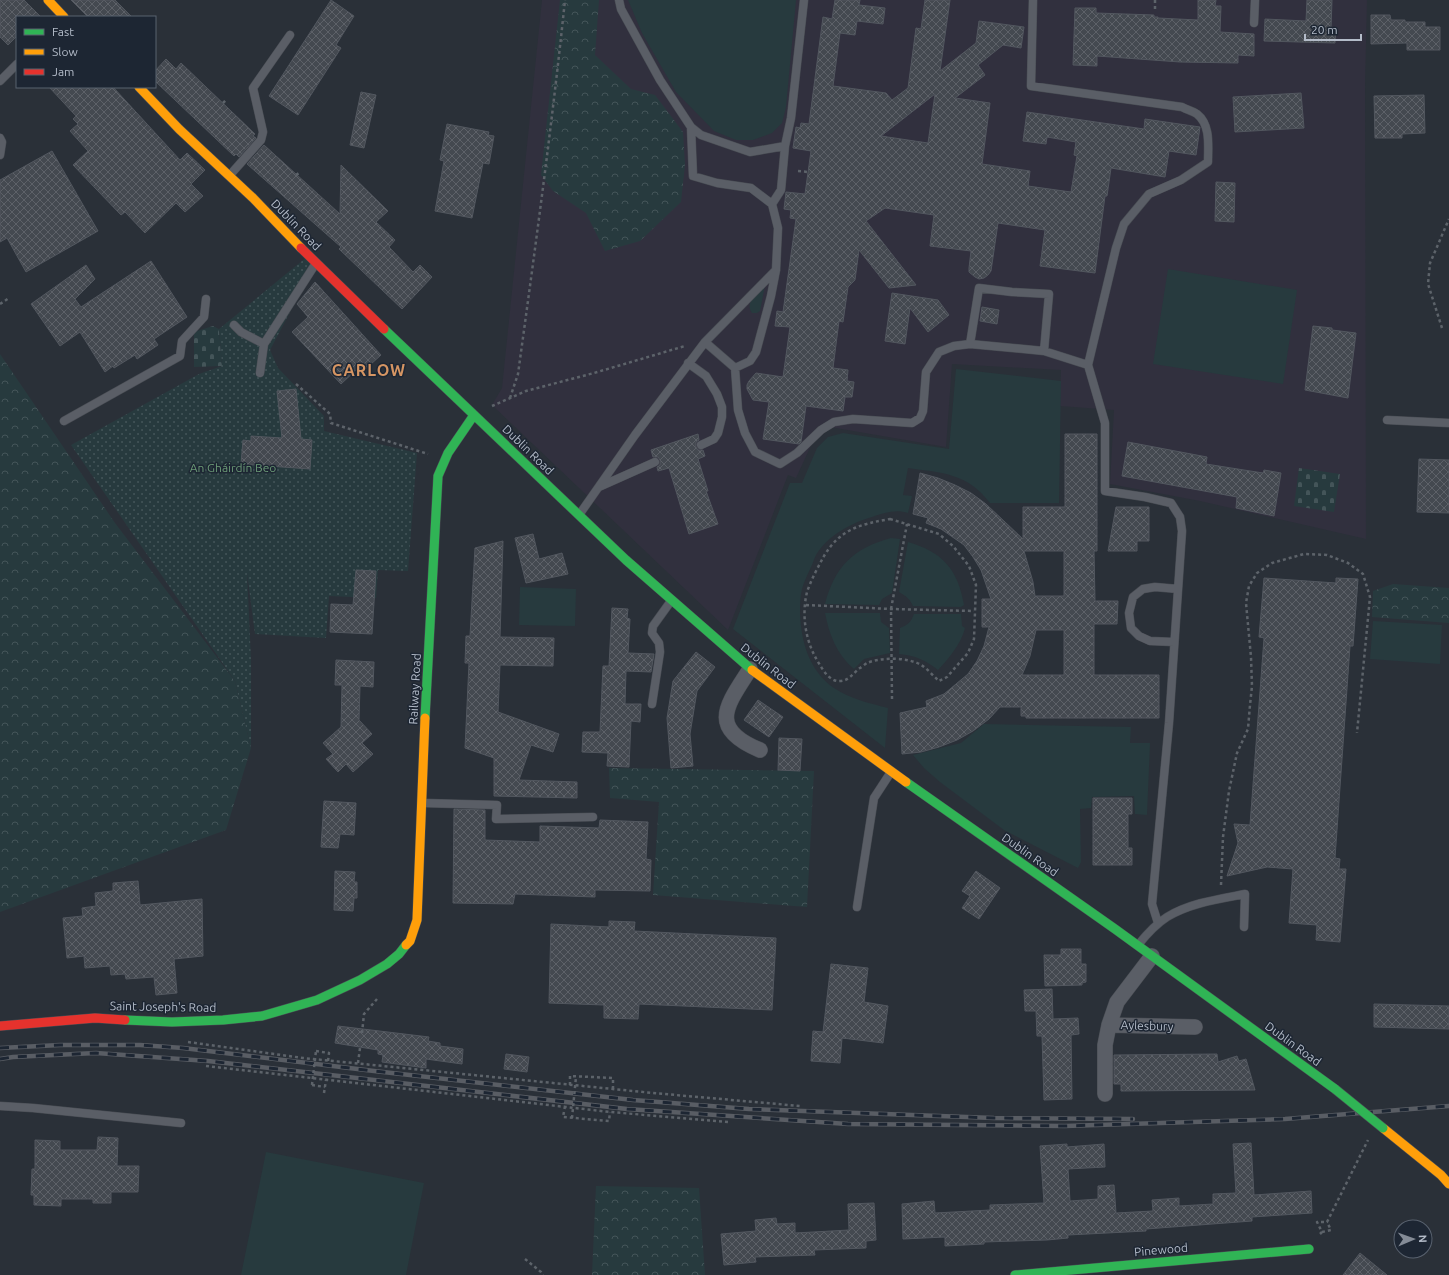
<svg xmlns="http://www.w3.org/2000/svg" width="1449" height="1275" font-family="Ubuntu,sans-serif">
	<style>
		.medical { fill: #31303e }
		.grass { fill: #273a3e }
		.forest { fill: url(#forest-crowns) }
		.cemetery { fill: url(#cemetery-stones) }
		.garden { fill: url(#garden-dots) }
		.building { fill: url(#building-cross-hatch); stroke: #52575f; fill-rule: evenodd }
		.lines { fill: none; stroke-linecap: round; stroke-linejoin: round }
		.lane-casing { stroke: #484c53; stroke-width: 9 }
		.street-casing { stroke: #484c53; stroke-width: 16 }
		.fast-casing { stroke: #484c53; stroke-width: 10 }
		.slow-casing { stroke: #484c53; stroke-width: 10 }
		.jam-casing { stroke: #484c53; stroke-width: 10 }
		.path { stroke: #5d636a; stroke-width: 2.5; stroke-dasharray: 3 3; stroke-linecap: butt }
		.lane { stroke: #5a5e66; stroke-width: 8 }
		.street { stroke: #5a5e66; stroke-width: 15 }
		.fast { stroke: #30b455; stroke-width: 9 }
		.slow { stroke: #ff9f0a; stroke-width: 9 }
		.jam { stroke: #e5322d; stroke-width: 9 }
		.rail-casing { stroke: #595d64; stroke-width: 4.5 }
		.rail { stroke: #1d2633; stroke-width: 3; stroke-dasharray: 9; stroke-linecap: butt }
		.fast-bridge-casing { stroke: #484c53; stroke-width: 10; stroke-linecap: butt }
		.path-bridge { stroke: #5d636a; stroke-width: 2.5; stroke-dasharray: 3 3; stroke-linecap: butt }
		.fast-bridge { stroke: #30b455; stroke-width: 9 }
		.labels { text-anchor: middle; stroke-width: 3; stroke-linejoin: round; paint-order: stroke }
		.street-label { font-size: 12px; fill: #b4bcc9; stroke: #1d2633 }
		.park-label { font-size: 12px; fill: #6b9a76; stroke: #1d2633 }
		.district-label { font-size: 16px; font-weight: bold; letter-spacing: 1px; fill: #d59563; stroke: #1d2633 }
	</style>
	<defs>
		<pattern id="forest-crowns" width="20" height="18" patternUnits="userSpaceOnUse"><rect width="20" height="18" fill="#273a3e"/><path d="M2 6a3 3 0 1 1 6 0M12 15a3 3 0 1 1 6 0" fill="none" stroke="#445559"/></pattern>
		<pattern id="cemetery-stones" width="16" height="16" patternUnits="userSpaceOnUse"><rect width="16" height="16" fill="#273a3e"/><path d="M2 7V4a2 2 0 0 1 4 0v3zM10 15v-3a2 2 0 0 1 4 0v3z" fill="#445559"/></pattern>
		<pattern id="garden-dots" width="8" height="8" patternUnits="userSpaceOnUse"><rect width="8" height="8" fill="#273a3e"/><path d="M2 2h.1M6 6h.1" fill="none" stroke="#445559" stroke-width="1.8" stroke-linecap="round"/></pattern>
		<pattern id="building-cross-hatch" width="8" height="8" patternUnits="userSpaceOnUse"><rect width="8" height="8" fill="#444950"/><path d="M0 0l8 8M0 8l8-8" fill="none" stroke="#5d6168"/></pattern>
	</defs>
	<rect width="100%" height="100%" fill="#2a3038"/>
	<path class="medical" d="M542 0H1367L1365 86 1366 539 1200 501 1110 484 1114 410 1060 406 1061 370 952 364 946 447 830 427 814 439 796 478 788 475 728 630 492 405 502 388Z"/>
	<path class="grass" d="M628 0H796L786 107 782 123 772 133 753 140H736L714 131 676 92 642 33Z
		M1168 269 1297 290 1283 384 1153 364Z
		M765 285 760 311 757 313H752C744 302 758 293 765 285Z
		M956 369 1061 381 1059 503H990C967 473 943 473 908 468L903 495 912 496 908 513C896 509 884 513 872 517 851 523 827 536 816 555 814 559 813 563 811 567 808 574 804 581 802 589 800 597 800 605 800 613 801 641 809 671 834 688 850 699 869 703 888 708L885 748 733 629 790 483H802L817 448 828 437 843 433 949 449Z
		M891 538 900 539 892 593 882 599 879 605 825 604C835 566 854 548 891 538Z
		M908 542C943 552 958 570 964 605L961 607 913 606C910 599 906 596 899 592Z
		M520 587 576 589 575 626 519 625Z
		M825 613H880L881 622 889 628 890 653 864 659 854 669C837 655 829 634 825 613Z
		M914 614H961L962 626 965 628C961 644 949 658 938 670 924 659 916 656 899 654L900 628C908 625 911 622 914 614Z
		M1373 621 1442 625 1440 664 1370 659Z
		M984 724 1131 727 1130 743H1150L1147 815 1135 814 1134 796 1092 797 1091 808 1080 809 1081 862 1078 868 1004 830 940 782 924 768 913 755 961 743Z
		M266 1152 424 1183 406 1275H241Z"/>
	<path class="forest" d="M560 0H599L595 55 631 89 655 95 683 132 685 165 681 202 640 241 605 251 586 213 553 191 541 175Z
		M0 354 115 523 235 681 251 748 226 830 0 912Z
		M1393 584 1449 588V623L1372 617 1373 591Z
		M609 768 814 771 807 907 653 895 659 802 610 798Z
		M596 1186 699 1188 705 1275H592Z"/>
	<path class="cemetery" d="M213 326 219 329 222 366 194 367V332Z
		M1299 468 1340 474 1334 512 1294 506Z"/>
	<path class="garden" d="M308 256 316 263 270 350 278 368 324 416V431L417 453 408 571 378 570 376 598 329 596 326 638 255 634 247 573 251 660V748L235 681 71 445 199 374 222 366 219 329Z"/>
	<path class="building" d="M0 0H24L41 17H17V36L8 45 0 37Z
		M71 0H115L132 17H88Z
		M331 0 354 16 336 45 341 48 298 115 269 96Z
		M835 0H860L859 5 885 8 883 24 857 21 855 35 840 33 833 86 886 93 892 100 908 88 916 28 921 29 925 0H950L940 71 976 43 979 21 1024 27 1021 48 1003 45 978 65 985 75 955 98 990 103 982 164 1030 171 1028 186 1071 192 1077 156 1074 155 1076 142 1047 137 1046 144 1023 141 1027 112 1144 129 1145 119 1200 127 1196 155 1169 151 1165 177 1111 168 1107 196H1105L1095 273 1040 266 1045 230 998 223 991 271 988 275 984 278 979 279 975 277 969 272V268L971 251 930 246 934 215 885 208 866 221 916 285 889 288 859 250 855 280 848 287 843 322 839 321 833 368 848 370 847 381 854 382 852 397H845L843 411 806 406 801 442 799 444 763 439 769 402 753 400 747 389V385L749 381 756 373 783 377 790 327 775 326 777 311 783 312 796 219 790 218 791 210 784 209 786 192 805 194 811 151 793 148 796 127 800 128 801 123 809 124 823 17 832 19ZM935 94 928 143 881 136Z
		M1198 0H1216L1215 6H1221L1220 32 1254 34V56L1238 55V63L1180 62 1097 56V66L1073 65 1075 8H1096V13L1154 15V17H1158V18L1198 20Z
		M1307 0H1332L1331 29H1336L1335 43 1264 41 1265 19 1306 21Z
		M1371 15H1390L1391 20H1405V22H1425V27H1440V50H1407V43L1371 44Z
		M166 59 176 69 181 63 255 134 253 136 256 138 239 157 236 154 234 156 155 81V71Z
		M49 87H113L180 160 187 153 205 170 191 184 203 196 185 212 176 203 145 233 125 212 121 215 73 165 88 151 70 131 78 124 73 119 76 116Z
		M361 92 376 95 364 148 350 145Z
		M1301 93 1304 128 1235 132 1233 97Z
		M1424 95 1425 133 1402 134V138H1375L1374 96Z
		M447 124 489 132 488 135 494 136 489 164 483 163 472 218 435 211 444 161 440 160Z
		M264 145 340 214 341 165 388 211 376 222 395 240 389 247 413 272 420 265 432 277 402 309 339 249 341 247 247 164Z
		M52 151 98 231 26 272 7 238 0 242V180Z
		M1216 182 1235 183 1234 222 1215 221Z
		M151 261 187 317 154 339 158 345 137 359 135 355 114 368 113 366 105 372 80 332 60 346 31 304 86 265 95 279 75 299 81 307Z
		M315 282 381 355 360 374 356 370 341 384 292 332 308 317 297 304Z
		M892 293 938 300 949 315 928 332 910 308 905 344 885 341Z
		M982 307 999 310 997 324 980 321Z
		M1313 326 1332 328V330L1356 333 1348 398 1305 390Z
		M296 389 301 439 312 440 310 469 241 464 243 440 251 441V436L282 438 277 391Z
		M698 434 699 440 696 442V447L698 450H703L705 456 698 459 708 491H706L718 524 689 534 669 468 658 471 657 467 660 465V460L658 457H653L651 450Z
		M1065 434H1097V551H1094L1095 601H1118L1117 624H1094V675H1159V718H1026V716H1021V707H1000L989 719 973 731 957 740 939 747 921 752 902 754 900 713 927 707 926 701 944 694 968 674 977 661 984 646 989 627H982V599H991L981 570 973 557 964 545 941 529 926 523 928 518 913 514 920 473 938 478 955 485 971 493 986 504 1023 539V507H1065ZM1024 551H1064V596H1035L1033 582ZM1036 630H1064V675H1022L1030 656Z
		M1128 442 1207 457 1206 464 1263 473 1264 470 1281 473 1274 516 1236 508 1237 497 1122 476Z
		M1419 459 1449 460V513L1417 512Z
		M1116 507H1149V541H1137V551H1108Z
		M533 534 539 559 562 553 568 574 526 583 515 538Z
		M503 541 500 637 554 638 553 666 500 665 498 712 559 734 553 752 531 745 519 780 577 782V798L494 796V758L465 748 469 663H465L466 636H470L475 548Z
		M356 570 376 571 372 634 330 632 331 604 353 605Z
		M1264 578 1336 583V578L1358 579 1353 646H1350L1335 858 1340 859 1339 869H1346L1340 942 1316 940 1317 925 1289 923 1293 869 1267 867 1227 876 1238 843 1234 824 1250 825 1264 638 1259 637Z
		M612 608 628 609 627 618 630 619 628 653 654 654 651 672 626 671 625 704H641L640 722 631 721 629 767 607 766 608 753 582 752 583 732H600L603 666H609Z
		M696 652 715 667 697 691 690 734 693 766 671 768 667 718 673 681Z
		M336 660 374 662 373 687 360 686 359 720 372 734 362 743 373 754 353 772 346 764 338 772 326 759 333 754 323 743 341 727 342 685H335Z
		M758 700 783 717 769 737 744 720Z
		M779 738 802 739 800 771 778 770Z
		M1093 798H1132V814H1128V848H1132V865H1093Z
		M324 801 356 803 354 835 340 834 338 848 321 847Z
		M454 809 485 810V840L540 842V826L599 828 600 820 648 822 646 859 651 860 650 891 595 890V897L515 894 513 904 453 903Z
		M335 871 355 872 354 882H357V898H354L353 911 334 910Z
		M976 871 1000 888 979 919 962 908 970 896 962 891Z
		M138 881 140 905 202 899 203 956 174 959 177 993 156 995 154 977 126 979 125 974 111 975 110 966 85 968 84 956 67 958 63 918 83 916 82 908 96 906 95 893 113 891V883Z
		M609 921 635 922 634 931 776 938 772 1010 639 1004 638 1019 604 1018V1005L549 1003 551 924 609 927Z
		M1061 949H1081V964H1086V982L1082 983V985L1045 986 1044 955H1061Z
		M831 964 868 968 864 1002 888 1006 883 1043 842 1038 840 1063 811 1061 813 1031 823 1032Z
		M1052 989 1053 1019 1078 1018 1079 1034 1071 1035 1072 1099 1044 1100 1042 1036H1037L1036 1011H1025L1024 990Z
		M1374 1004 1449 1006V1029L1374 1027Z
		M338 1026 429 1037 428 1041 440 1043V1046L463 1049 462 1064 426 1059V1068L382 1062 383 1055 378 1054V1050L335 1043Z
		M506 1054 529 1057 527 1072 504 1069Z
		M1217 1054 1218 1062 1237 1056 1239 1061 1246 1059 1255 1090 1121 1091V1084H1114V1055Z
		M98 1137 118 1138 117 1166H139L138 1192H111V1203H93V1199H61V1206L34 1205V1195H31L32 1169H35V1140L60 1141V1150H97Z
		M1251 1143 1254 1195 1311 1191 1312 1213 1252 1217V1221L1146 1229V1231L1068 1235V1238L1047 1240 984 1242V1244L945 1246V1237L903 1239 902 1204 934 1201 935 1213 990 1210V1205L1044 1203 1040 1146 1067 1144V1147L1104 1144 1105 1167 1068 1169 1070 1201 1098 1199V1186L1114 1185 1116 1213 1153 1211 1152 1200 1179 1198V1206L1213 1204V1194L1236 1193 1233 1144Z
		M874 1203 876 1240 866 1241V1248L814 1250 815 1255 755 1257 756 1262 724 1265 721 1234 756 1231 755 1220 776 1218 777 1224 795 1223V1233L849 1230 848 1204Z
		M1360 1253 1387 1275H1343Z"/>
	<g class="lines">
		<defs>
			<path id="lane" d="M619 0 621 9 660 80 691 127 693 176 717 183 751 188 772 204 778 228 776 270 771 296 756 352 750 361 735 368
				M1033 0 1031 86 1182 107C1187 110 1193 111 1197 114 1211 125 1208 146 1208 162L1181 180 1149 194 1124 224 1116 248 1088 365
				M1254 23 1255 0
				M0 81 17 64
				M691 127 701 135 750 152 785 146
				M0 138 2 142 0 155
				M230 175 261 140 263 132 253 88 290 35
				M772 204 781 190 785 146 791 118 804 0
				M234 325 241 332 264 344
				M705 342 735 368 738 410 745 433 755 452 780 464 797 453 821 430 834 422 853 419 912 423 920 418 923 411 926 372 939 352 954 346 970 344 979 288 1012 292 1049 294 1044 351 970 344
				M1044 351 1088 365 1105 423V491L1145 497 1171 503 1180 517 1182 531 1169 723 1152 904 1158 923
				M688 363 706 376 717 394 722 407V417L718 433 714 439 701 445
				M260 373 264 344 316 263
				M1387 420 1449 423
				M64 421 180 356 182 341 204 317 206 299
				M599 487 655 462
				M579 515 635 435 705 342 776 270
				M1174 642 1150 641 1139 636 1131 628 1129 613 1133 597 1143 589 1155 587 1178 589
				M652 704 660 652 659 643 652 633 653 626 671 601
				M423 803 497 805 496 819 593 817
				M857 907 874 798 891 772
				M1138 945C1146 935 1156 924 1167 917 1190 903 1219 899 1245 894L1244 927
				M0 1106 33 1108 181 1123"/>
			<path id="street" d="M750 669C727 705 707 728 760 750
				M1152 956 1117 1002 1109 1025 1195 1027
				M1105 1094V1045L1109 1025"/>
			<path id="fast" d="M384 329 626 560 752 670
				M425 718 438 476 448 453 474 415
				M906 782 1115 929 1335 1089
				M125 1020 172 1022 223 1020 262 1016 317 1000 360 980 387 964 399 954 406 945
				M1015 1275 1309 1249"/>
			<path id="slow" d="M48 0 64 17
				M139 87 179 129 253 198 301 248
				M752 670 906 782
				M406 945 410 941 417 920 425 718
				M1383 1128 1441 1175 1449 1184"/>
			<path id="jam" d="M301 248 384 329
				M0 1026 95 1018 125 1020"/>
		</defs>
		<use href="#lane" class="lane-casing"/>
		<use href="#street" class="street-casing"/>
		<use href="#fast" class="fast-casing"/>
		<use href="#slow" class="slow-casing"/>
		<use href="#jam" class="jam-casing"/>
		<path class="path" d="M1155 0V11
			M223 103 226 100
			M798 171 808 172
			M296 175 299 173
			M0 304 9 298
			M1442 328 1428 284 1430 263 1449 219
			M296 384 330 414 331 423 428 454
			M510 398 518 374C535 250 552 125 565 0
			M492 406 526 391 594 373 685 346
			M890 519 939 534 953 546 969 566 976 585 974 639 968 653 947 677 939 681C933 676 927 668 921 665 908 657 881 657 867 663 865 664 862 667 860 668 853 673 849 681 840 681 831 682 824 672 820 665 806 644 801 617 807 592 811 580 818 567 824 556 840 529 861 524 890 519Z
			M806 605 891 609 974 611
			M892 699 891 609 907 524
			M1221 885 1223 837 1229 791 1237 753 1248 729 1250 705 1252 686 1251 657 1246 603 1249 586 1257 573 1272 563 1304 554 1327 555 1348 563 1363 574 1370 597 1357 733
			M362 1033 364 1014 377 999
			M188 1042 303 1058 653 1093 800 1106
			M316 1051 329 1053 328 1061
			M358 1063 360 1048
			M206 1066 610 1112 729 1122
			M312 1085 325 1087
			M570 1085V1076L613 1078V1089
			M324 1093 326 1080
			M565 1106 563 1117 609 1121 610 1112
			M1322 1232 1331 1230 1327 1222
			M1320 1234 1322 1232 1317 1222H1327L1368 1140
			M525 1259 541 1272 543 1275"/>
		<use href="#lane" class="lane"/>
		<use href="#street" class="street"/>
		<use href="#fast" class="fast"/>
		<use href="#slow" class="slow"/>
		<use href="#jam" class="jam"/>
		<defs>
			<path id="rail" d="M0 1048 60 1045H140L183 1048 374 1071 633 1100 749 1109 994 1118 1133 1119
				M0 1059 13 1057 96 1053 208 1061 627 1109 848 1124 1065 1126 1285 1119 1449 1106"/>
		</defs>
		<use href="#rail" class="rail-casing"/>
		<use href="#rail" class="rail"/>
		<defs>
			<path id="fast-bridge" d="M1335 1089 1383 1128"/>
		</defs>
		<use href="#fast-bridge" class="fast-bridge-casing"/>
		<path class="path-bridge" d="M312 1085 316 1051
			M572 1118 576 1077"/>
		<use href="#fast-bridge" class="fast-bridge"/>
	</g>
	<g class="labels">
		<g class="street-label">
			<text transform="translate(296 225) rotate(46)" y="4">Dublin Road</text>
			<text transform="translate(528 450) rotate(44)" y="4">Dublin Road</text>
			<text transform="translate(768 666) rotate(38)" y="4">Dublin Road</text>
			<text transform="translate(415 689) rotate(-87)" y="4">Railway Road</text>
			<text transform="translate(1030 855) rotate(35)" y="4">Dublin Road</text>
			<text transform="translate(163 1007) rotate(1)" y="4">Saint Joseph's Road</text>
			<text transform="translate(1147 1026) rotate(2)" y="4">Aylesbury</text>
			<text transform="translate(1293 1044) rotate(36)" y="4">Dublin Road</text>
			<text transform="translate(1161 1250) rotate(-5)" y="4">Pinewood</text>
		</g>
		<g class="park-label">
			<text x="233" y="472">An Gháirdín Beo</text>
		</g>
		<g class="district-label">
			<text x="369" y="376">CARLOW</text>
		</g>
	</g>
	<rect x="16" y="16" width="140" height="72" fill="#1d2633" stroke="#59626f"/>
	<rect x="24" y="29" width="20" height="6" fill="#30b455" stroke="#59626f"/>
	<text x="52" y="36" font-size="12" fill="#b4bcc9">Fast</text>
	<rect x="24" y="49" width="20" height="6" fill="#ff9f0a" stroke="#59626f"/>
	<text x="52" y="56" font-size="12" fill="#b4bcc9">Slow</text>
	<rect x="24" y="69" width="20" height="6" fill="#e5322d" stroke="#59626f"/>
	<text x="52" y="76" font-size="12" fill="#b4bcc9">Jam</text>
	<g transform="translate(1413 1239) rotate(88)"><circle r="19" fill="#1d2633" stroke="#59626f"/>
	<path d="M0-3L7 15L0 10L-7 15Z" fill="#848b96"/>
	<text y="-6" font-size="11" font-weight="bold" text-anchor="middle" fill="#b4bcc9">N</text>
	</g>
	<path d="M1305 34v6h56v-6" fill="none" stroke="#b4bcc9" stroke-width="2"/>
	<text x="1311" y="34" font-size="12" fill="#b4bcc9" stroke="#1d2633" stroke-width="3" paint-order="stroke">20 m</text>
</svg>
